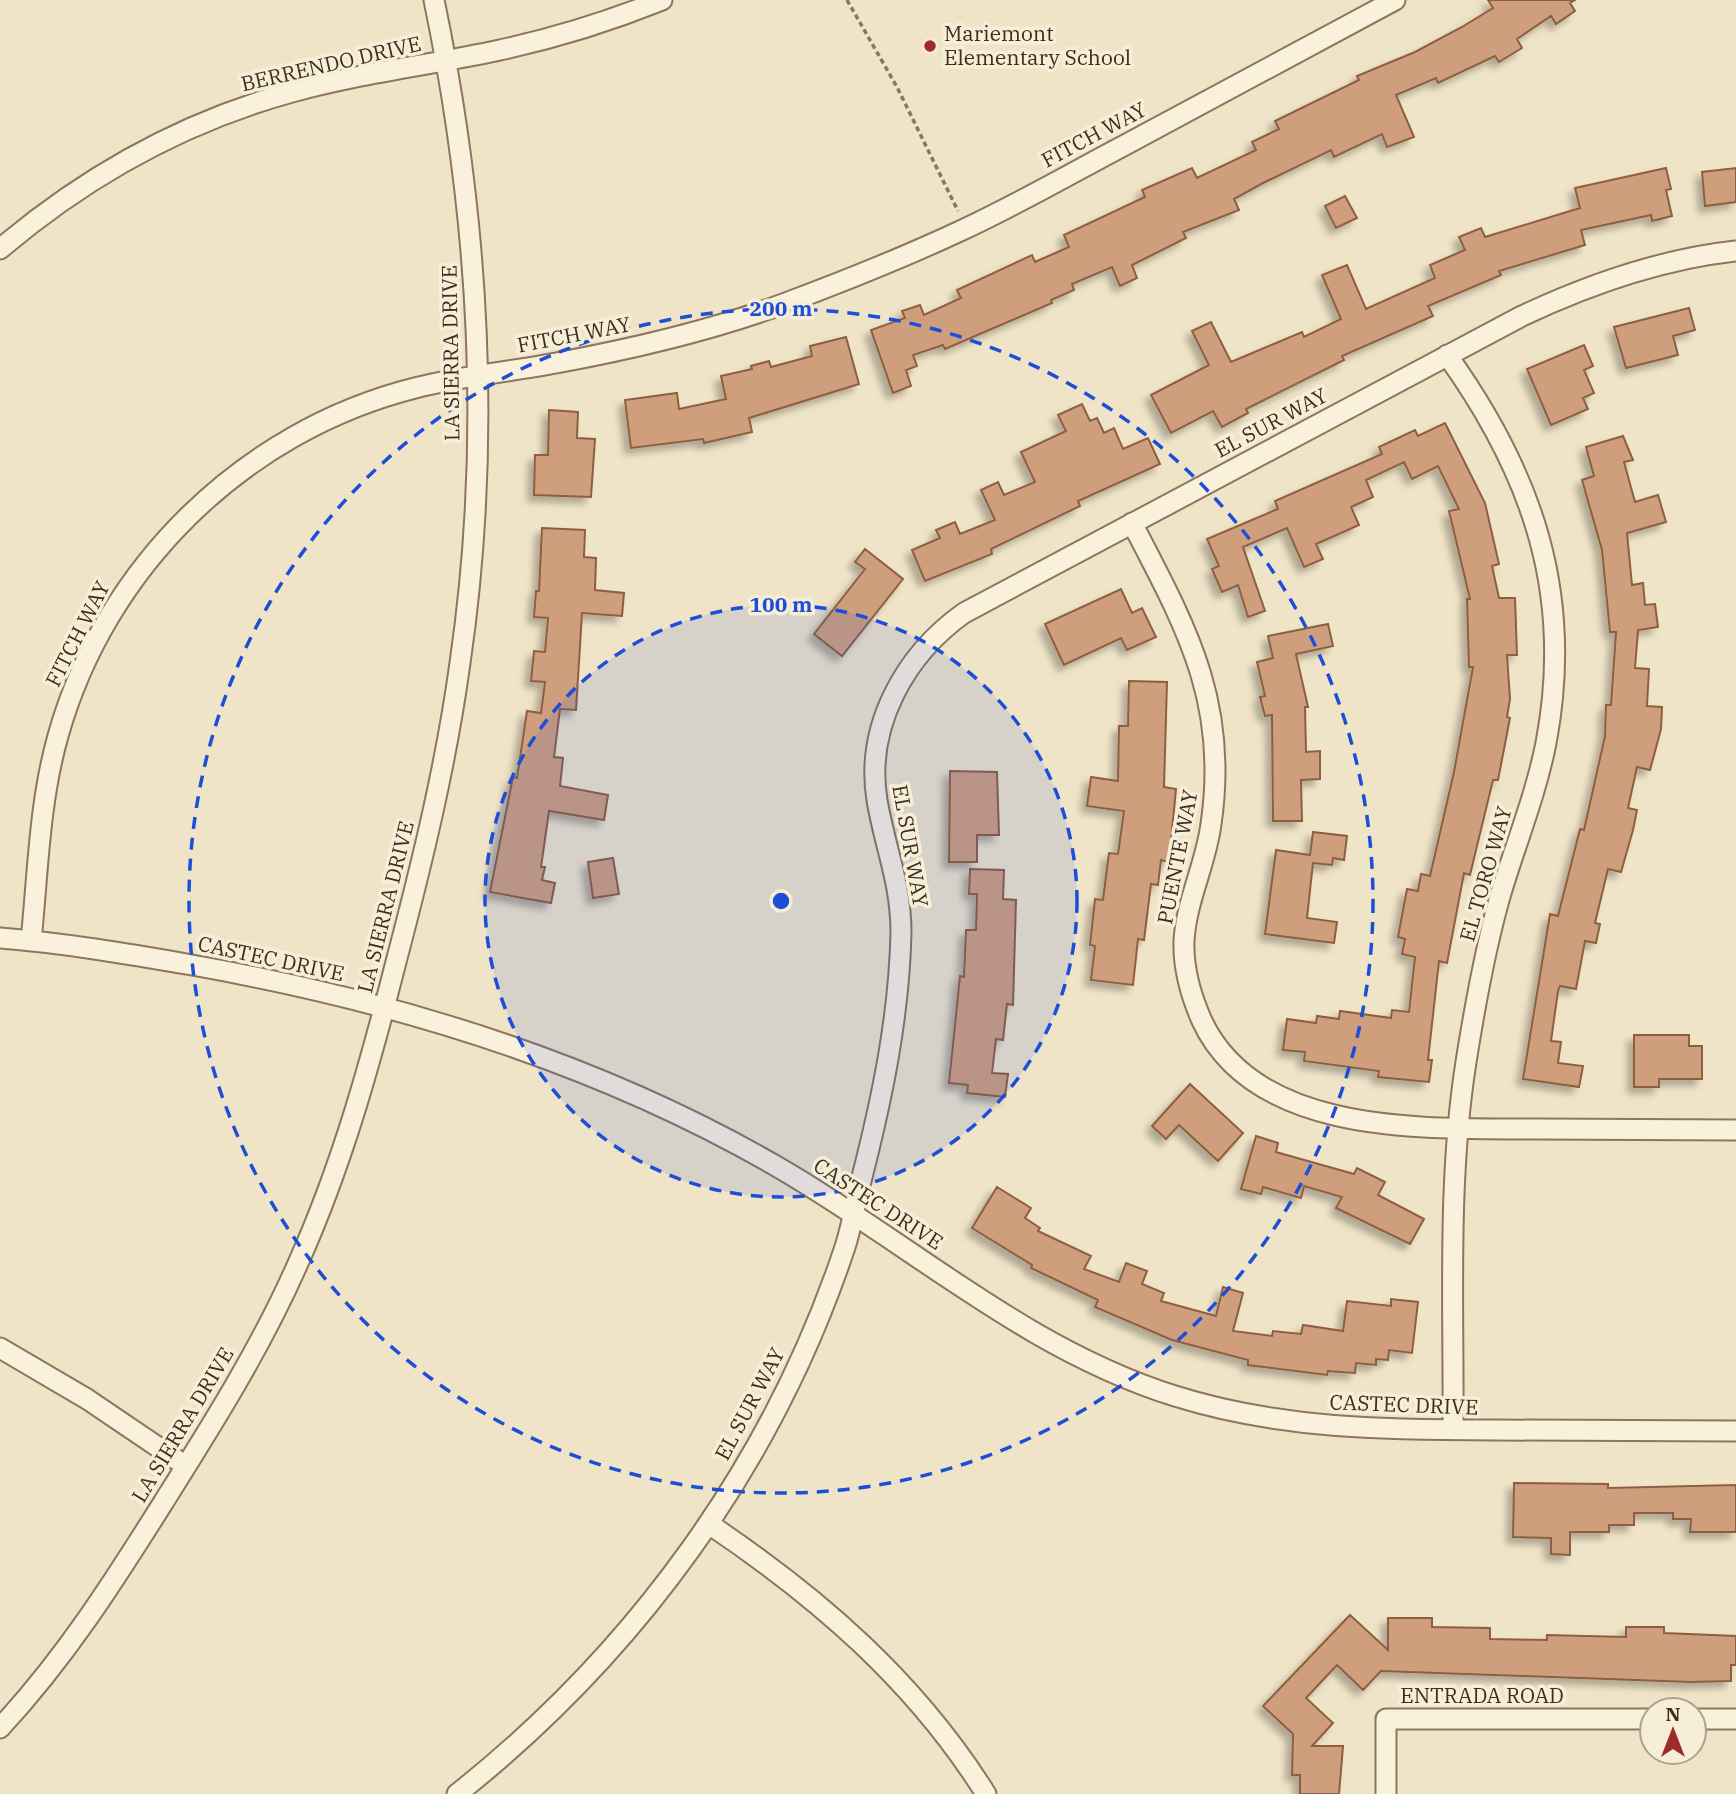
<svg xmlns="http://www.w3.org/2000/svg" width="1736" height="1794" font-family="'IBM Plex Serif',serif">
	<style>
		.building { fill: #cf9f7d; stroke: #8d5f41; stroke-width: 2; filter: url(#shadow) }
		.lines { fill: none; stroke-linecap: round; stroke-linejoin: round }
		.street-casing { stroke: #8d765c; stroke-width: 23 }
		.path { stroke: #8d765c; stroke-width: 3.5; stroke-dasharray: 5 3.5; stroke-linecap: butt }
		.street { stroke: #faf1dc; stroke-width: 19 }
		.ring { fill: none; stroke: #1d4ed8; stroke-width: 3.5; stroke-dasharray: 12 9 }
		.poi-dot { fill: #9e2a2b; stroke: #f7eed8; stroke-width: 2.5 }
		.labels { text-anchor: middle; stroke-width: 7; stroke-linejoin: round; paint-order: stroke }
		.poi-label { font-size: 21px; fill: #3d2e20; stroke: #f7eed8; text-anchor: start }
		.street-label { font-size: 21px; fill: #3d2e20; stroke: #f7eed8 }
		.centre { fill: #1d4ed8; stroke: #f7eed8; stroke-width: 3.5 }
		.ring-label { font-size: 21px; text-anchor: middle; font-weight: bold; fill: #1d4ed8; stroke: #f7eed8; stroke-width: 7; stroke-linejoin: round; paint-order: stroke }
	</style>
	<defs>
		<filter id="shadow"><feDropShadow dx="-6" dy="6" stdDeviation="3.5" flood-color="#0004"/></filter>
	</defs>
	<rect width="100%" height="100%" fill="#f0e4c8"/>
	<path class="building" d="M1488 0H1575L1570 3 1575 11 1556 24 1551 16 1517 39 1522 48 1499 62 1495 56 1438 83 1436 78 1396 95 1414 137 1387 147 1382 134 1334 157 1331 150 1263 183 1234 199 1239 210 1183 232 1186 238 1132 265 1137 278 1120 286 1112 267 1072 284 1074 290 1051 300 1052 303 945 349 943 345 913 355 917 366 906 370 911 386 893 393 871 330 905 318 902 311 920 305 924 315 961 298 957 290 1032 255 1035 262 1069 247 1064 235 1145 197 1142 190 1192 168 1197 178 1256 150 1252 142 1279 129 1275 121 1359 80 1357 76 1415 52 1462 27 1493 8Z
		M1666 168 1671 189 1666 190 1672 216 1652 221 1651 215 1581 230 1585 245 1499 271 1501 275 1428 306 1433 316 1342 356 1344 360 1246 409 1248 413 1222 427 1213 411 1171 433 1151 395 1209 365 1192 331 1211 322 1231 362 1302 332 1304 337 1341 319 1322 275 1347 265 1366 309 1435 278 1430 265 1465 250 1459 237 1481 228 1485 237 1580 208 1575 188Z
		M1736 168V202L1705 206 1702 172Z
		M1345 196 1357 218 1336 228 1325 206Z
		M1689 308 1695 330 1673 336 1678 355 1626 368 1614 327Z
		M846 337 859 384 749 418 752 432 704 443 703 439 631 448 625 400 677 393 679 409 726 399 721 376 752 369 751 366 769 361 771 367 812 356 810 346Z
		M1584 345 1593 366 1584 370 1594 393 1583 398 1588 409 1551 425 1527 369Z
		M1082 404 1090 421 1097 418 1104 433 1114 428 1123 449 1148 438 1160 464 1078 501 1080 506 991 549 992 554 925 581 912 550 940 538 936 530 955 522 960 534 995 520 981 490 998 482 1004 495 1035 482 1021 452 1066 431 1058 415Z
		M549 410 578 412 577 438 595 439 591 497 534 495 535 455H548Z
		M1445 423 1485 503 1499 564 1492 566 1499 598H1515L1517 655H1507L1510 699 1507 717 1510 718 1498 780H1493L1470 875 1464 873 1447 963 1439 961 1428 1060H1432L1429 1082 1378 1077 1379 1071 1304 1061 1305 1052 1283 1050 1287 1019 1316 1023 1317 1016 1339 1019 1340 1011 1391 1018 1392 1010 1409 1012 1415 957 1402 954 1405 939 1398 937 1407 889 1418 891 1421 874 1430 876 1454 772 1473 667H1469L1467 599H1470L1449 511 1459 509 1438 466 1412 479 1404 462 1366 480 1373 497 1351 507 1359 525 1316 544 1323 559 1304 567 1287 528 1243 547 1265 611 1248 617 1238 585 1222 592 1212 569 1219 566 1207 539 1278 509 1275 501 1382 454 1379 447 1415 430 1418 436Z
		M1623 436 1633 460 1624 462 1635 502 1658 495 1666 522 1627 533 1632 585 1643 583 1645 605 1655 604 1658 627 1638 630 1635 668 1649 669 1647 706 1662 707 1661 729 1650 770 1637 767 1628 808 1637 810 1633 830 1621 872 1608 869 1595 923 1600 924 1596 943 1585 941 1576 989 1560 986 1558 991 1551 1041 1561 1042 1558 1063 1583 1066 1579 1087 1523 1079 1550 914 1558 916 1580 829 1584 830 1605 736 1606 705H1611L1616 632H1610L1602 550 1582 480 1594 476 1586 447Z
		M542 528 585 530 584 557 596 558 595 590 624 593 622 616 582 613 576 710 560 709 554 757 563 758 560 786 608 795 604 820 549 811 541 867H545L542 880 555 883 551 903 490 892 513 777 517 778 527 711 541 713 545 682 531 681 534 651 545 652 548 618 534 617 536 591H539Z
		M865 549 903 579 842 656 814 634 865 569 855 562Z
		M1121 589 1132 613 1142 608 1156 637 1127 650 1121 638 1064 665 1045 624Z
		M1328 624 1333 646 1296 654 1308 707H1305L1306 752 1320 751V779L1301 780 1302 821H1273L1272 715 1265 716 1260 697 1265 696 1257 662 1273 658 1268 636Z
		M1129 681 1167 682 1164 787 1176 789 1169 862 1161 860 1158 885 1151 884 1144 940 1138 939 1133 985 1091 980 1095 946 1090 945 1095 899 1103 900 1109 853 1118 854 1124 811 1087 806 1091 777 1118 781 1119 726H1128Z
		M950 771 997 772 999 835H977V862H949Z
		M1313 832 1347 836 1344 860 1333 858 1332 865 1313 863 1307 918 1337 922 1334 943 1265 934 1276 850 1310 855Z
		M613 858 619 894 593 898 588 862Z
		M970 869 1004 870 1003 899 1016 900 1013 1005 1007 1004 1003 1040 996 1039 992 1073 1008 1074 1005 1097 967 1093 968 1085 949 1083 960 976 964 977 966 930H976L977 894H969Z
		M1634 1035H1689V1046H1702V1079H1659V1087H1634Z
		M1190 1084 1243 1133 1218 1161 1179 1125 1166 1139 1152 1126Z
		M1256 1136 1278 1143 1276 1152 1354 1174 1357 1168 1385 1182 1378 1195 1424 1219 1410 1244 1336 1208 1342 1197 1304 1186 1301 1198 1263 1187 1261 1194 1241 1189Z
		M997 1187 1031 1208 1025 1218 1040 1228 1038 1231 1091 1256 1084 1269 1119 1282 1126 1263 1147 1271 1142 1284 1164 1293 1161 1301 1216 1316 1223 1287 1243 1293 1233 1331 1272 1336 1273 1331 1301 1334 1303 1325 1343 1331 1347 1301 1391 1306V1299L1418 1302 1412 1353 1389 1350 1388 1360 1376 1359V1365L1356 1363 1355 1373 1328 1371 1327 1375 1248 1365V1360L1172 1340 1095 1307 1098 1300 1031 1268 1032 1265 972 1228Z
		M1514 1483 1608 1484V1488L1736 1485V1532H1690L1691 1519H1673V1513H1634V1525H1609V1532H1570V1555L1551 1554V1538L1513 1537Z
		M1350 1615 1388 1650V1618H1432V1627L1490 1628V1639L1547 1640V1635L1626 1637V1627H1664V1633L1736 1636V1665H1731V1681L1691 1682 1381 1671 1363 1690 1337 1665 1306 1698 1333 1723 1312 1746H1343L1339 1794H1300V1775H1292L1293 1734 1263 1706Z"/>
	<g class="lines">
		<defs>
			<path id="street" d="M0 249C86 176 183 122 292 92 360 73 431 65 500 50 555 38 610 21 662 0
				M1447 355C1533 475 1574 595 1546 743 1536 794 1516 843 1501 893 1485 948 1475 1005 1466 1062 1447 1183 1454 1308 1453 1430
				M1132 523C1186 627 1229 702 1211 824 1206 864 1186 901 1184 941 1183 969 1191 996 1202 1021 1257 1138 1430 1128 1538 1129 1604 1129 1670 1130 1736 1130
				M0 938C64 943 129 954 192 965 396 1001 596 1062 776 1166 910 1243 1025 1349 1175 1396 1280 1429 1386 1430 1495 1430 1576 1430 1656 1431 1736 1431
				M31 941C38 873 39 803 58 736 105 567 244 431 415 388 461 376 509 372 556 363 632 349 710 331 783 304 842 282 900 259 958 232 1015 206 1070 174 1125 145 1215 96 1305 48 1395 0
				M0 1348 87 1399 186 1466
				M709 1524C819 1598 915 1681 986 1794
				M1694 1719H1736
				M0 1728C65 1658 112 1584 163 1503 212 1425 262 1346 299 1261 342 1165 370 1064 396 962 422 863 446 765 460 663 492 443 479 217 434 0
				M457 1794C635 1653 773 1464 845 1247 852 1226 855 1203 861 1181 882 1099 899 1018 901 933 901 882 885 848 877 800 865 726 905 655 964 613L1522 316C1590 284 1661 259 1736 251
				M1386 1794V1719H1652"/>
		</defs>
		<use href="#street" class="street-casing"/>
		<path class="path" d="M847 0 897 87 958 211"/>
		<use href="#street" class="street"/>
	</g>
	<circle cx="781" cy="901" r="296" fill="#1d4ed8" fill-opacity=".12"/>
	<g class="ring">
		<circle cx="781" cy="901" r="296"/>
		<circle cx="781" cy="901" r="592"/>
	</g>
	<circle class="poi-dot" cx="930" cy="46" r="7"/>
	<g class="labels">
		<g class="poi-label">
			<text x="944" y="41">Mariemont<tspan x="944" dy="24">Elementary School</tspan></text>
		</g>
		<g class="street-label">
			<text transform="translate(331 64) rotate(-13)" y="7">BERRENDO DRIVE</text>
			<text transform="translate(1094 135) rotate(-28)" y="7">FITCH WAY</text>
			<text transform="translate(574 335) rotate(-11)" y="7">FITCH WAY</text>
			<text transform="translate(451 353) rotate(-91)" y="7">LA SIERRA DRIVE</text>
			<text transform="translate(1271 423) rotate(-28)" y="7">EL SUR WAY</text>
			<text transform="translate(78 634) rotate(-63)" y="7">FITCH WAY</text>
			<text transform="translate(910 846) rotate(80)" y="7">EL SUR WAY</text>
			<text transform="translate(1178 857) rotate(-79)" y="7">PUENTE WAY</text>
			<text transform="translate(1486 874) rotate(-74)" y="7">EL TORO WAY</text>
			<text transform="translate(386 907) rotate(-76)" y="7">LA SIERRA DRIVE</text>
			<text transform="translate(271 959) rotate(12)" y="7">CASTEC DRIVE</text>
			<text transform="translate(878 1204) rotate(33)" y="7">CASTEC DRIVE</text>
			<text transform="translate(750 1404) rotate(-62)" y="7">EL SUR WAY</text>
			<text transform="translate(1404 1405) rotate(2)" y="7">CASTEC DRIVE</text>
			<text transform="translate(183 1425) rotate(-59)" y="7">LA SIERRA DRIVE</text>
			<text x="1482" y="1703">ENTRADA ROAD</text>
		</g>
	</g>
	<circle cx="781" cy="901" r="10" class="centre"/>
	<g class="ring-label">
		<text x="781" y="316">200 m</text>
		<text x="781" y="612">100 m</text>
	</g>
	<g transform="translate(1673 1731)"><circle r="33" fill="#f7eed8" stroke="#ada18e" stroke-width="2"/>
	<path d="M0-5L12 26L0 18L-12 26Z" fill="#9e2a2b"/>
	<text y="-10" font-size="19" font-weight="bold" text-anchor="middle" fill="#3d2e20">N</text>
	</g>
</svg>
